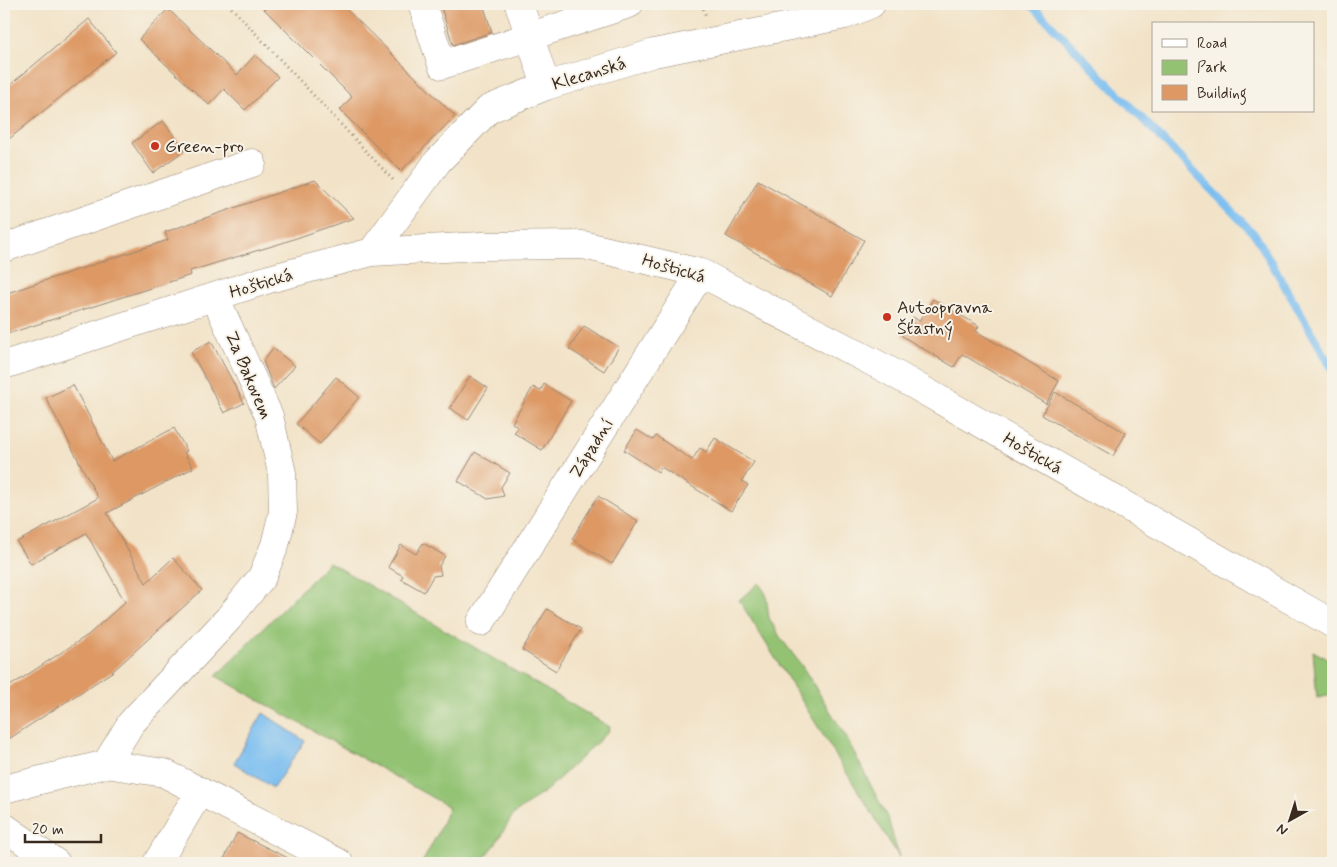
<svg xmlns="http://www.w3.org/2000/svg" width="1337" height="867" font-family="Mynerve,sans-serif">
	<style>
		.green { fill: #92c272; stroke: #667648 }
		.water { fill: #7abef0; stroke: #5a7487 }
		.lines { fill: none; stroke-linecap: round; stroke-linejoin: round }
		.stream { stroke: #7abef0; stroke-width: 8 }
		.building { fill: #dd9864 }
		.minor-casing { stroke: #968673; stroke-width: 29 }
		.path { stroke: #968673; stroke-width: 3; stroke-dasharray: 1 4; stroke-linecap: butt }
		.minor { stroke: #fff; stroke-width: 28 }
		.poi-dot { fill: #c8321e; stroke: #f7f3e8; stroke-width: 2 }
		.labels { text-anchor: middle; stroke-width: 4; stroke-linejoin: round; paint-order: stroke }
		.street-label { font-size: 18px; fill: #3b2a1e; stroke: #f7f3e8 }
		.poi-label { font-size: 18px; fill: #3b2a1e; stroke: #f7f3e8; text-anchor: start }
	</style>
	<rect width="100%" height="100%" fill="#f7f3e8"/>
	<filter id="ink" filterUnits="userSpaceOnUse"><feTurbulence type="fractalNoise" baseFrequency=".02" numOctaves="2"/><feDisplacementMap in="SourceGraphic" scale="10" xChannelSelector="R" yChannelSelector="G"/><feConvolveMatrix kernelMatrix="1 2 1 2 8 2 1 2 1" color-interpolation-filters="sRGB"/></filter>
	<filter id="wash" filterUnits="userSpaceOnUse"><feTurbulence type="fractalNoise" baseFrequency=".0096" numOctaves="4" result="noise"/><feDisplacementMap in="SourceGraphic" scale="20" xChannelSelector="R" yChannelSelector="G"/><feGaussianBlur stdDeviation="1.12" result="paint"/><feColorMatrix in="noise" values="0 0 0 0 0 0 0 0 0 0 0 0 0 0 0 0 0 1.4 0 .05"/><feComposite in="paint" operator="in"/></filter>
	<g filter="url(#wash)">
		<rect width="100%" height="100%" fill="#f2e3c8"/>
		<path class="green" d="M329 562 610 727 608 732 548 789 513 815 495 845 480 863H422L438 833 449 807 216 676Z
			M759 583 766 594 769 618 780 637 802 666 845 735 888 819 899 857 739 600Z
			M1313 651 1333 662V695L1317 698Z"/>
		<path class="water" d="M263 713 305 741 273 788 234 763Z"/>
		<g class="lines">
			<path class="stream" d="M1031 4 1256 236 1333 370"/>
		</g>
		<g id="blocks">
			<path class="building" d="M259 4H341L455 116 401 171 340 110 352 97Z
				M440 4H483L492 32 453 45Z
				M168 9 237 75 255 55 278 77 245 110 224 89 209 105 139 39Z
				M89 19 116 52 4 143V90Z
				M163 121 185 150 153 173 132 143Z
				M315 180 354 218 282 243 190 271 191 275 4 335V294L168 240 165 232Z
				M758 180 864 240 832 296 726 236Z
				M933 299 979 326 976 331 1059 381 1046 404 962 354 954 367 902 336 913 317 919 321Z
				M584 326 619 347 604 371 569 349Z
				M211 341 244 403 224 413 191 352Z
				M273 348 295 366 274 389 263 361Z
				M470 376 488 388 468 420 450 408Z
				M336 377 359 397 320 444 296 424Z
				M544 384 571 401 542 450 514 433 518 427 512 423 533 387 540 391Z
				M73 385 112 461 174 428 187 451 184 452 193 468 107 513 146 583 173 558 202 590 112 672 4 742V690L88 635 125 602 86 533 31 564 17 542 98 498 46 398Z
				M1055 392 1126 433 1113 456 1042 415Z
				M637 430 653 440 656 436 692 460 700 448 706 452 715 438 754 462 742 481 748 485 731 511 661 467 658 472 624 450Z
				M475 452 510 473 501 487 504 496 488 499 458 481Z
				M598 496 638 521 612 564 572 539Z
				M423 543 445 556 439 566 441 575 433 576 424 592 401 579 403 576 388 567 401 545 416 554Z
				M547 609 581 629 556 671 522 650Z
				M237 833 298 863H222Z"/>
		</g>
	</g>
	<g filter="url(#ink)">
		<use href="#blocks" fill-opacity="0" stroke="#968673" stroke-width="1"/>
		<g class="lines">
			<defs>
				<path id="minor" d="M422 4 442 65 629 4
					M519 4 546 86
					M4 248 252 163
					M372 252 438 161 489 109 546 86 654 53 845 15 871 4
					M4 365 269 279 372 252 481 246 583 245 701 273 886 369 1333 624
					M481 622 701 273
					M106 764 164 773 339 863
					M4 789 106 764 131 723 228 619 262 577 275 545 283 512 282 473 269 416 215 297
					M4 827 56 863
					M157 863 200 791"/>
			</defs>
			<use href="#minor" class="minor-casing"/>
			<path class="path" d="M228 4 393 180
				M702 4 706 17"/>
			<use href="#minor" class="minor"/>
		</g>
	</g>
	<g class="poi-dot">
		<circle cx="155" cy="146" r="5"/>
		<circle cx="887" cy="317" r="5"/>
	</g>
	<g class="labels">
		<g class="street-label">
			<text transform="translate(589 73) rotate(-17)" y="6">Klecanská</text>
			<text transform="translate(674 268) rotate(16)" y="6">Hoštická</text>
			<text transform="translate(261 283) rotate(-17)" y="6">Hoštická</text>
			<text transform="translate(249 375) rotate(67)" y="6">Za Bakovem</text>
			<text transform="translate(591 448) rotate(-58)" y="6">Západní</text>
			<text transform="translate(1033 453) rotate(30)" y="6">Hoštická</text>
		</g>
		<g class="poi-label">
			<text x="165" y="152">Green-pro</text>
			<text x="897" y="313">Autoopravna<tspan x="897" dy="21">Šťastný</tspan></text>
		</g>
	</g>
	<rect width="1337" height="867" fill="none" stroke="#f7f3e8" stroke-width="20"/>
	<rect x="1152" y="22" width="162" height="90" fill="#f7f3e8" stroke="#aca397"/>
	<rect x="1162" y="39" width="25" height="8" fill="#ffffff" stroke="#aca397"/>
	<text x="1197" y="48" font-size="15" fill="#3b2a1e">Road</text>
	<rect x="1162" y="60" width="25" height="15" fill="#92c272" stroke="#aca397"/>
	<text x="1197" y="72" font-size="15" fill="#3b2a1e">Park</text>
	<rect x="1162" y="85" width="25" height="15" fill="#dd9864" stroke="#aca397"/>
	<text x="1197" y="98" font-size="15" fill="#3b2a1e">Building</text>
	<g transform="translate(1290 820) rotate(219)" stroke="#f7f3e8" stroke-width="4" paint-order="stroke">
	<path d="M0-4L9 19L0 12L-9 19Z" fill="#3b2a1e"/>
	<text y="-8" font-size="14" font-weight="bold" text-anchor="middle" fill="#3b2a1e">N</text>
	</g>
	<path d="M25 834v8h76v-8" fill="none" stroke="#3b2a1e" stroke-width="2.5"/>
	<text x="32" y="834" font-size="15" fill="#3b2a1e" stroke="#f7f3e8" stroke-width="4" paint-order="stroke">20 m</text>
</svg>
